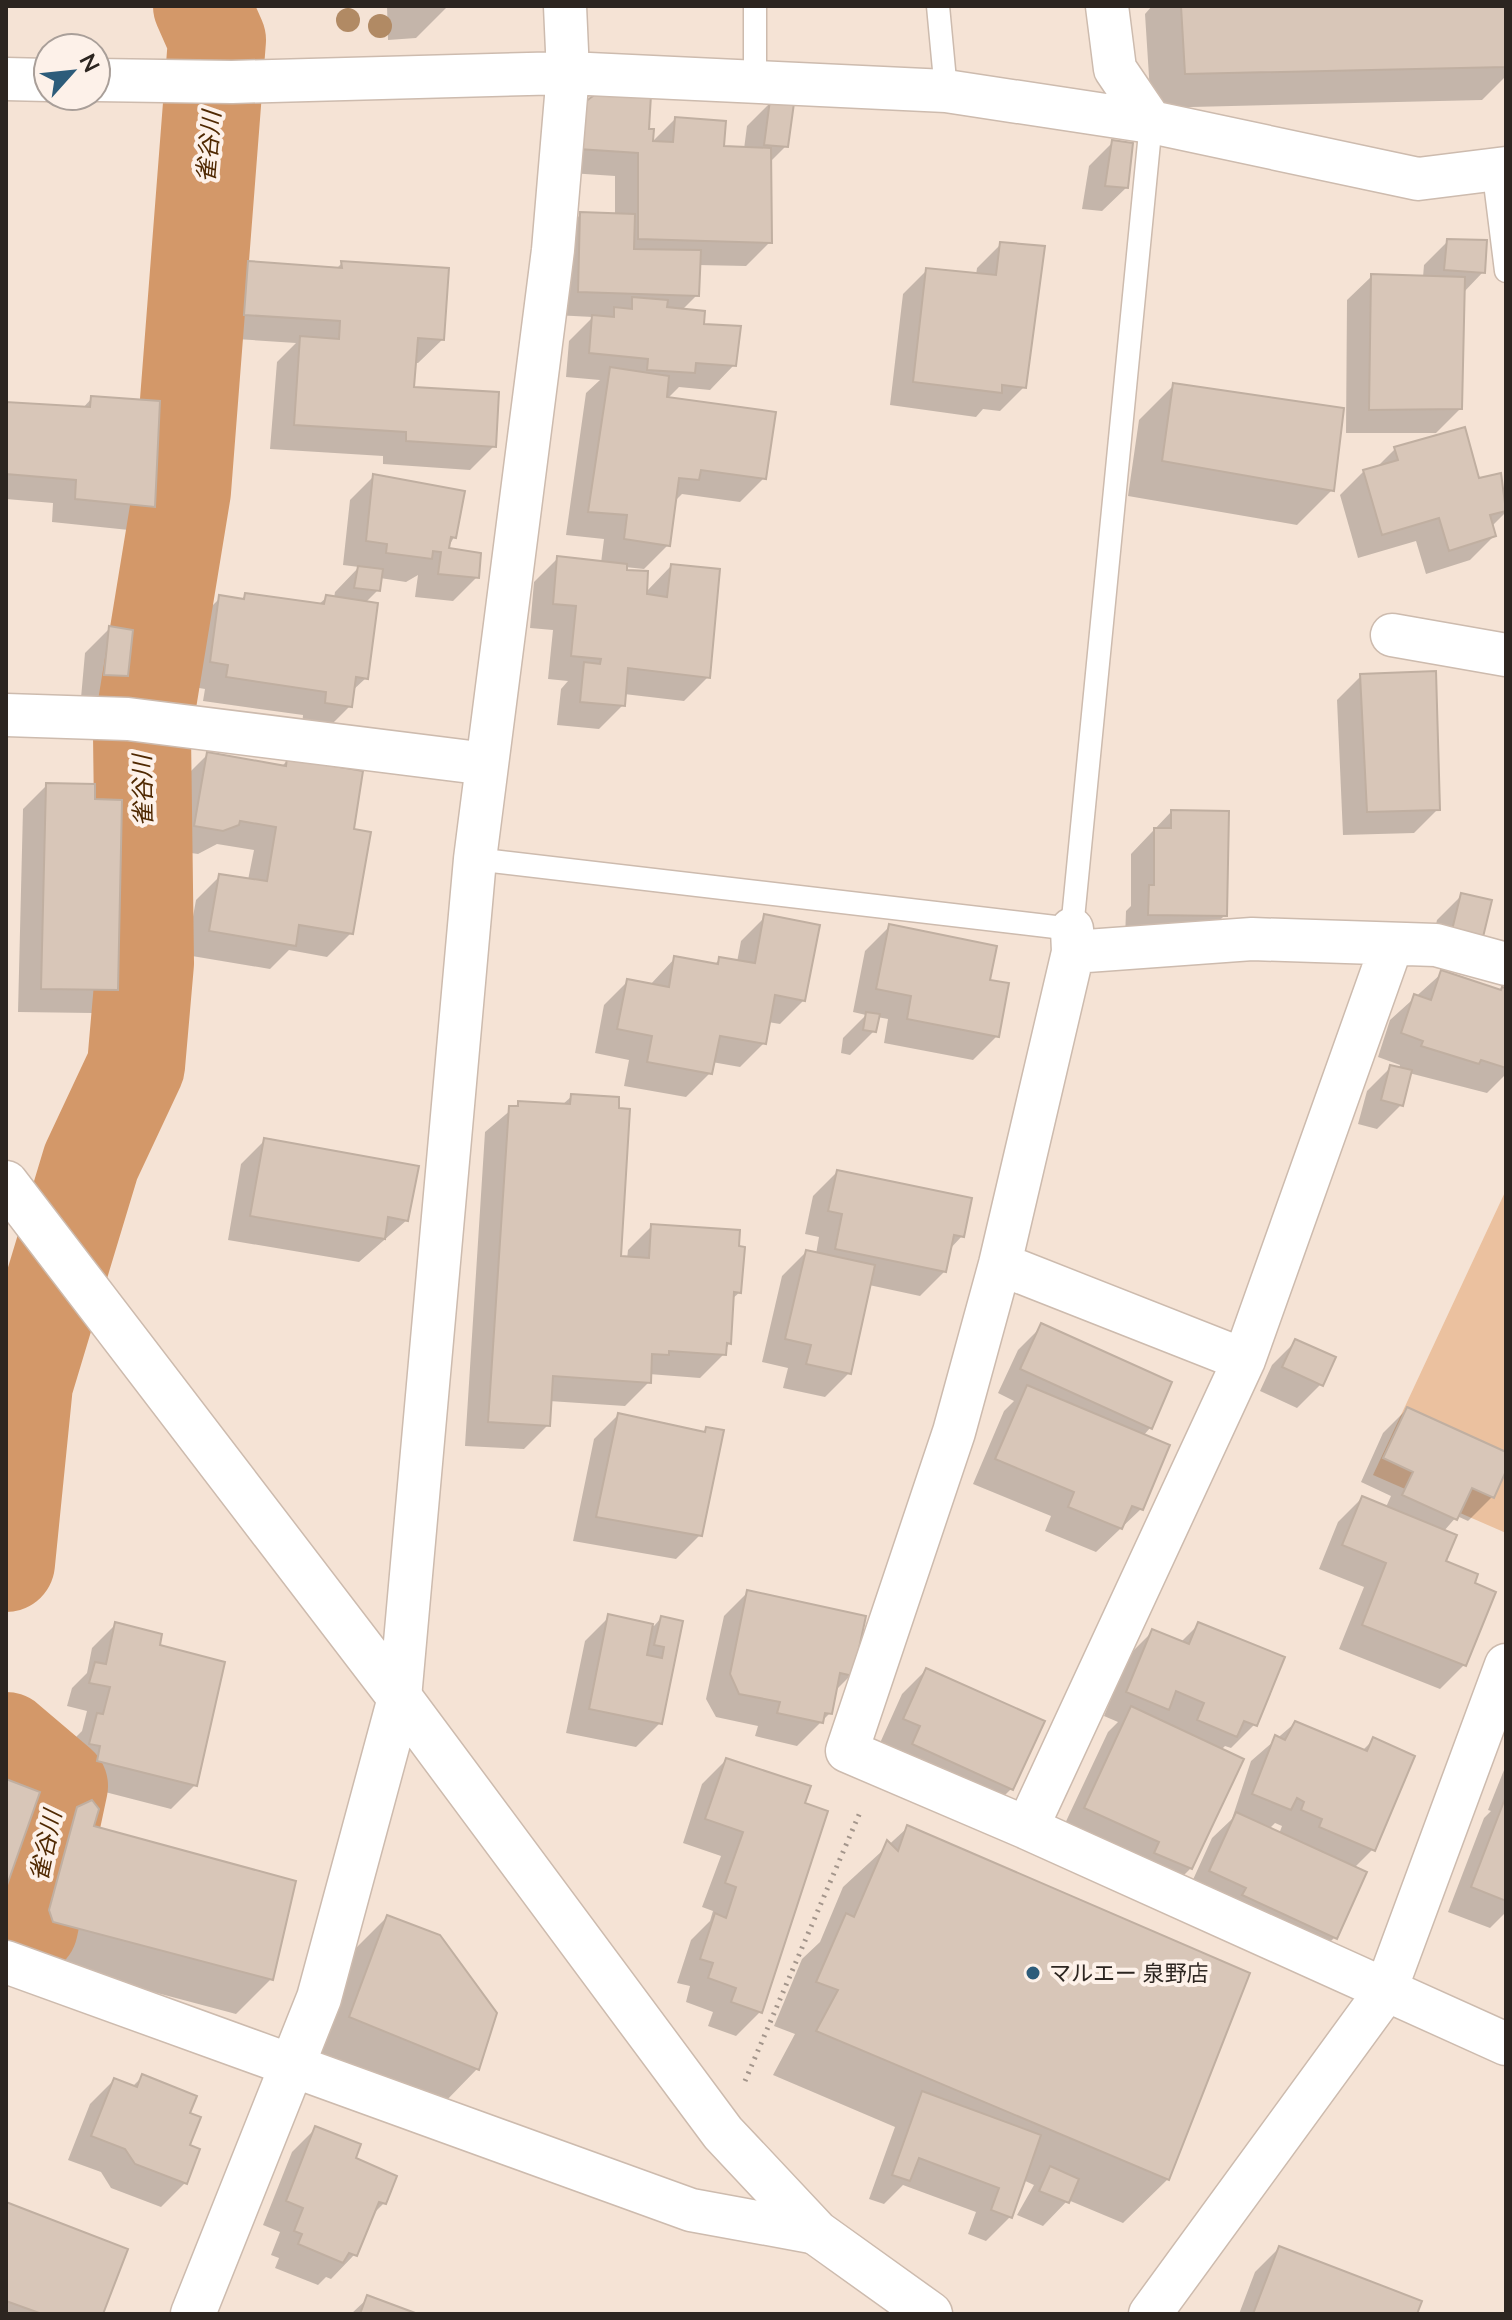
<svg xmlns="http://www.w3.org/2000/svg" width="1512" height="2320" font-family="Lato,'Noto Sans JP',sans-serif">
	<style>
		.green { fill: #ebc19f }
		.shadow { fill: #0003; fill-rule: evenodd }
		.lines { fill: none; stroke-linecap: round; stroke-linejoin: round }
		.river { stroke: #d39869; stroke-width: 98 }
		.building { fill: #d8c6b8; stroke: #c0afa1; stroke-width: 2 }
		.service-casing { stroke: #cdbbae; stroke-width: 25 }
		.minor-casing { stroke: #cdbbae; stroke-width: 45 }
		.tertiary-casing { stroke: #cdbbae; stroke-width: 47 }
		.path { stroke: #a3958b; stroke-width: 5; stroke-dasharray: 2 6; stroke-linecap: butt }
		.service { stroke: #fff; stroke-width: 22 }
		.minor { stroke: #fff; stroke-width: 42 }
		.tertiary { stroke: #fff; stroke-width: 44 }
		.tree { fill: #b18a64 }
		.poi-dot { fill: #2d5c7a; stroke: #fdf1e9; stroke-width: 3 }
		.labels { text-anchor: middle; stroke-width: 8; stroke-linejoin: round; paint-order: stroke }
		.poi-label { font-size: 22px; fill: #2c2520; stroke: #fdf1e9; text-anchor: start }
		.water-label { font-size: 24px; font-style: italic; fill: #4f2801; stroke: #fdf1e9 }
	</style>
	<rect width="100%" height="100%" fill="#f5e3d5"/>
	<path class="green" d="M1506 1190V1533L1373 1475Z"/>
	<path class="shadow" d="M387 6H448L416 38 388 40Z
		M1152 6H1506V76L1482 100 1151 108 1145 14Z
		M771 102 786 146 769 163 770 242 746 266 698 265 697 295 682 310 702 326 734 365 710 390 679 387 667 399 764 478 740 502 682 494 674 502 668 545 644 569 625 567V572L645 593 671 566 708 677 684 701 624 694 623 705 599 729 557 725 561 689 568 681 548 679 553 630 530 628 534 582 558 558 601 563 604 539 566 535 586 393 600 380 566 377 569 341 593 317 554 315 557 238 581 214 615 215V176L555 172 557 131H647L651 143 675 119 721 148 744 149 747 126Z
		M1113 142 1127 187 1102 211 1082 209 1089 166Z
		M1448 241 1483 272 1463 293 1460 409 1436 433H1346L1347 300 1372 276 1423 277 1424 265Z
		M1001 244 1024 387 1000 411 983 409 976 417 890 405 903 294 927 270 976 275 977 268Z
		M249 263 336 269 342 263 443 339 418 363H414L412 388 494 446 470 470 383 464V456L270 449 277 362 296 343 221 338 225 287Z
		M1174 385 1332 490 1297 525 1128 496 1139 420Z
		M92 398 153 506 129 530 52 522 53 503 6 499V404L82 409Z
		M1395 449 1478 481 1500 475 1506 512 1491 527 1494 536 1470 560 1426 574 1416 541 1358 558 1340 495 1364 471 1376 468Z
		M374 476 454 537 447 550 477 577 453 601 415 597 418 575 406 582 380 578 378 590 365 603 366 678 352 691 350 706 326 730 302 727 303 715 203 701 205 689 187 686 196 622 220 598 240 601 246 595 318 605 327 597 334 598 335 592 359 567 343 565 350 500Z
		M109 629 126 675 102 699 81 698 85 653Z
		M1361 676 1438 809 1414 833 1343 835 1337 700Z
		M208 754 281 767 288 760 352 830 351 933 327 957 289 950 270 969 186 955 196 900 220 876 248 880 254 850 217 844 198 854 171 850 184 778Z
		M47 785 116 989 92 1013 18 1012 23 809Z
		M1171 812 1225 915 1201 939H1125L1126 911 1131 906V854Z
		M1461 896 1489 902 1429 954 1437 920Z
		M765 917 804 1000 780 1024 768 1022 764 1043 740 1067 712 1062 710 1073 686 1097 624 1086 629 1060 595 1053 604 1005 628 981 650 985 675 958 714 965 720 959 737 962 741 941Z
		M889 927 988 982 997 1036 973 1060 884 1043 888 1019 877 1017 874 1031 850 1055 841 1053 843 1038 866 1015 853 1012 865 951Z
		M1442 973 1500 992 1506 990V1074L1487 1093 1409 1073 1401 1105 1377 1129 1358 1124 1367 1091 1391 1067 1399 1069 1400 1065 1378 1057 1390 1020Z
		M572 1096 619 1258 627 1259 628 1250 652 1226 740 1292 732 1299 729 1343 724 1354 700 1378 649 1374V1382L625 1406 549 1401 548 1425 524 1449 465 1446 485 1132 519 1103 562 1105Z
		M265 1140 407 1220 359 1262 228 1240 241 1164Z
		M837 1172 962 1236 949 1250 944 1272 920 1296 869 1285 849 1373 825 1397 783 1388 788 1368 762 1362 782 1276 806 1252 816 1254 819 1237 805 1234 813 1196Z
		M1042 1326 1150 1428 1143 1436 1141 1509 1096 1552 1045 1531 1051 1516 973 1484 1004 1411 1014 1401 998 1393 1018 1350Z
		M1296 1341 1321 1384 1297 1408 1260 1391 1272 1365Z
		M1407 1409 1506 1454V1466L1492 1497 1468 1521 1457 1516 1444 1531 1443 1562 1464 1665 1440 1689 1339 1649 1364 1587 1319 1569 1338 1522 1362 1498 1386 1507 1391 1496 1361 1482 1383 1433Z
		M618 1415 702 1433 706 1429 700 1535 676 1559 573 1541 594 1439Z
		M748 1592 851 1675 835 1691 830 1713 797 1746 755 1736 758 1726 716 1717 706 1699 724 1616Z
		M609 1617 654 1626 661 1618 681 1622 660 1723 636 1747 566 1733 585 1641Z
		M116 1624 157 1647 195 1785 171 1809 74 1784 77 1770 67 1768 74 1739 82 1731 87 1711 67 1706 72 1688 87 1673 92 1648Z
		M1198 1625 1255 1724 1231 1748 1225 1746 1221 1750 1191 1868 1167 1892 1061 1832 1108 1732 1118 1722 1104 1716 1128 1656 1152 1632 1180 1643Z
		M926 1670 1011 1789 987 1813 880 1743 902 1694Z
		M1295 1723 1362 1751 1373 1740V1849L1354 1868 1335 1937 1311 1961 1186 1895 1212 1838 1232 1819 1251 1761ZM1275 1823 1282 1826 1279 1834 1269 1829Z
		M726 1760 808 1787 760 2012 736 2036 708 2026 713 2012 686 2002 690 1986 677 1983 691 1940 710 1921 713 1911 702 1907 721 1856 683 1843 702 1784Z
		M1506 1765V1912L1490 1928 1448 1912 1484 1818 1491 1811 1488 1810Z
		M78 1809 91 1828 271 1979 236 2014 18 1956 15 1946 43 1845ZM60 1862H64L49 1920 45 1919Z
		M907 1828 1168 2179 1123 2223 1068 2200 1043 2226 1017 2215 1034 2185 1023 2180 1010 2217 986 2241 968 2234 976 2212 903 2185 884 2204 869 2199 895 2127 773 2075 795 2034 774 2026 802 1959 820 1942 843 1887Z
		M387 1917 477 2069 443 2104 315 2052 352 1952Z
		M143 2076 188 2114 185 2183 161 2207 111 2188 101 2172 68 2160 90 2104 114 2080 132 2087Z
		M316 2128 354 2159 384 2203 371 2216 355 2254 331 2279 326 2277 318 2285 275 2268 279 2258 271 2255 280 2232 263 2225 292 2152Z
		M6 2204 101 2314H6Z
		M1279 2248 1415 2314H1239L1255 2272Z
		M368 2298 412 2314H351Z"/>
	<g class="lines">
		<path class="river" d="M6 1563 24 1384 91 1162 136 1066 145 963 142 735 182 491 217 40 202 6
			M6 1741 59 1786 29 1927"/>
	</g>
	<path class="building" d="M1181 6H1506V67L1185 74Z
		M597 93 651 95 649 129H654L653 141 673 142 675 117 726 121 724 146 771 148 772 243 638 239V153L578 149 581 105Z
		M770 100 794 103 788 147 764 145Z
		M1112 140 1133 143 1128 188 1105 186Z
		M580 212 635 214 634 249 701 250 699 296 578 292Z
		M1447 239 1487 240 1485 273 1444 270Z
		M1000 242 1045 246 1026 388 1002 385V393L913 382 926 268 996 275Z
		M248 261 342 268 341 261 449 268 444 340 418 338 414 387 499 392 496 447 406 441V432L294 425 300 336 339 339 340 321 244 315Z
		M1371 274 1465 277 1462 409 1369 410Z
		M632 297 668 300 667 307 705 311 704 324 741 326 736 366 696 363 695 373 647 370 648 359 589 353 592 315 614 317V307L632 309Z
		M610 367 669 376 667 397 776 412 766 479 701 470 699 480 679 478 670 546 624 539 627 515 588 512Z
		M1173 383 1344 408 1334 491 1162 461Z
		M91 396 160 401 155 507 75 499 76 480 6 474V402L90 407Z
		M1465 427 1479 478 1501 473 1506 511 1490 515 1496 536 1449 551 1439 518 1382 535 1363 470 1398 460 1394 447Z
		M373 474 465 491 456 538 451 537 449 548 481 553 479 578 438 574 441 552 433 551 432 559 386 553 387 544 366 541Z
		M557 556 627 564V570L648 571 647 594 667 597 671 564 720 569 710 678 628 668 625 706 580 702 584 662 600 664 601 659 571 656 576 606 553 604Z
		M358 566 383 569 380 591 354 588Z
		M245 593 324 604 326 595 378 603 368 679 356 677 352 707 325 703 326 692 226 677 228 665 210 662 219 595 244 599Z
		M109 626 133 630 128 676 104 675Z
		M1436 671 1440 810 1367 812 1360 674Z
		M207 752 286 766 287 758 363 771 354 829 371 832 353 934 299 925 296 946 209 931 219 874 267 881 276 827 240 821 239 825 223 831 194 826Z
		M46 783 95 784V799L122 800 118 990 41 989Z
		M1171 810 1229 811 1227 916 1148 915 1149 885H1154V828H1171Z
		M1461 893 1492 900 1483 937 1452 930Z
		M764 914 820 925 805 1001 775 995 766 1044 720 1036 712 1074 647 1062 652 1036 617 1029 627 979 669 987 674 956 718 964 719 957 755 963Z
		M889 924 997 946 990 980 1009 983 999 1037 907 1019 911 996 876 989Z
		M1441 970 1501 990 1502 987 1506 988V1068L1481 1060 1479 1064 1421 1046 1423 1041 1401 1033 1414 994 1431 1000Z
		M866 1012 880 1014 876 1032 863 1030Z
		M1390 1065 1412 1070 1403 1106 1381 1100Z
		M571 1094 619 1097V1108L630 1109 621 1256 649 1258 651 1224 740 1230 739 1246 745 1247 741 1293 734 1292 731 1344 727 1343 726 1355 669 1351V1355L652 1354 651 1383 553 1376 550 1426 488 1422 509 1106H518V1101L570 1104Z
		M264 1138 419 1166 408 1221 388 1217 385 1239 250 1216Z
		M837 1170 972 1198 964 1237 954 1235 946 1272 835 1249 842 1214 828 1211Z
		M806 1250 875 1265 851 1374 806 1364 811 1345 785 1339Z
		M1041 1323 1172 1382 1152 1429 1020 1369Z
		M1295 1339 1336 1357 1323 1386 1282 1367Z
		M1027 1385 1170 1445 1143 1510 1132 1506 1122 1529 1068 1507 1074 1492 995 1459Z
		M1407 1407 1506 1452V1471L1494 1498 1472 1488 1457 1520 1402 1495 1413 1472 1383 1458Z
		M618 1413 705 1432 706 1427 724 1430 702 1536 596 1517Z
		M1362 1496 1457 1535 1446 1561 1478 1574 1475 1583 1496 1592 1466 1666 1362 1625 1386 1563 1342 1545Z
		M1362 1496 1457 1535 1446 1561 1478 1574 1475 1583 1496 1592 1466 1666 1362 1625 1386 1563 1342 1545Z
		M747 1590 866 1616 853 1676 840 1673 832 1714 825 1713 823 1723 777 1713 780 1702 739 1694 730 1674Z
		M608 1614 653 1624 647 1655 662 1658 664 1647 654 1645 661 1616 683 1621 662 1724 589 1709Z
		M115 1622 162 1634 160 1645 225 1662 197 1786 97 1761 100 1746 89 1744 97 1713 103 1714 110 1687 89 1683 95 1662 106 1664Z
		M1198 1622 1285 1657 1257 1726 1244 1721 1237 1737 1197 1720 1204 1703 1176 1691 1169 1710 1126 1692 1152 1629 1189 1644Z
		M926 1668 1045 1721 1013 1790 912 1744 920 1726 903 1719Z
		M1131 1706 1244 1759 1192 1869 1154 1853 1159 1842 1084 1808Z
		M1295 1721 1367 1751 1373 1737 1415 1756 1375 1851 1319 1827 1322 1819 1301 1810 1304 1802 1297 1798 1291 1810 1252 1794 1275 1735 1285 1740Z
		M726 1758 811 1786 805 1803 828 1811 762 2013 731 2002 736 1988 708 1978 713 1963 700 1959 715 1913 726 1918 736 1887 725 1883 743 1832 705 1819Z
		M6 1779 40 1792 6 1888Z
		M1506 1796V1901L1471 1887Z
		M92 1800 99 1809 94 1826 296 1881 273 1980 53 1922 49 1910 77 1807Z
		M1236 1812 1367 1872 1337 1939 1242 1895 1246 1888 1209 1871Z
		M907 1825 1250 1973 1169 2180 816 2031 838 1990 816 1982 846 1913 854 1917 887 1840 898 1851Z
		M387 1915 440 1935 497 2013 479 2070 349 2017Z
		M142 2074 197 2096 190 2113 201 2117 190 2145 200 2149 187 2184 135 2164 125 2149 91 2136 114 2078 137 2087Z
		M922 2091 1041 2135 1012 2218 991 2210 999 2188 919 2158 910 2181 892 2175Z
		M315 2126 361 2144 356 2158 397 2176 386 2204 379 2202 357 2256 349 2253 343 2263 298 2244 302 2234 294 2231 303 2208 286 2201Z
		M1050 2166 1079 2179 1069 2203 1039 2191Z
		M6 2202 128 2249 103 2314H42L6 2301Z
		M1279 2246 1422 2301 1417 2314H1253Z
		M367 2295 418 2314H360Z"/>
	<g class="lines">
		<defs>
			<path id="service" d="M938 6 946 91
				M755 79V6
				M1493 167 1506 271
				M475 859 1072 929 1151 122"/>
			<path id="minor" d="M1107 6 1115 69 1151 122
				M6 79 48 80
				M96 80 232 82 568 73 946 91 1151 122 1418 179 1506 168
				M1392 635 1506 655
				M6 715 128 719 487 764
				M1072 929 1073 952 1252 939 1436 945 1506 964
				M1392 944 1244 1360 1027 1828 1506 2044
				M1000 1264 1244 1360
				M400 1698 475 859 553 250 568 73 565 6
				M1027 1828 847 1751 954 1432 1000 1264 1073 952
				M6 1962 691 2210 817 2233
				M1150 2314 1385 1992 1506 1665"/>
			<path id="tertiary" d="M6 1183 400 1698 723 2133 817 2233 930 2314
				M193 2314 319 1998 400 1698"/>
		</defs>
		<use href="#service" class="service-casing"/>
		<use href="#minor" class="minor-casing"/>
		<use href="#tertiary" class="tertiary-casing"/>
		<path class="path" d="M745 2081 861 1810"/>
		<use href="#service" class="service"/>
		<use href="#minor" class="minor"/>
		<use href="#tertiary" class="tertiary"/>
	</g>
	<g class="tree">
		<circle cx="348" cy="20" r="12"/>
		<circle cx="380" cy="26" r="12"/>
	</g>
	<circle class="poi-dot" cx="1033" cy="1973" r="8"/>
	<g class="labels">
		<g class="poi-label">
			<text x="1049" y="1981">マルエー 泉野店</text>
		</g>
		<g class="water-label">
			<text transform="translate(209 147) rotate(-85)" y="8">雀谷川</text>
			<text transform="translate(143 791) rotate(-91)" y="8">雀谷川</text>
			<text transform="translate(46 1846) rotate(-78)" y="8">雀谷川</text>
		</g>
	</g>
	<rect width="1512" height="2320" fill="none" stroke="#2c2520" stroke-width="16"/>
	<g transform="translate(72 72) rotate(63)"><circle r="38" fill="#fdf1e9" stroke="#a99f99" stroke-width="2"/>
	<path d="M0-6L14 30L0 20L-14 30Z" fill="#2d5c7a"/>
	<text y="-12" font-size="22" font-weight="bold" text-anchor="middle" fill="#2c2520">N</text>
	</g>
</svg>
